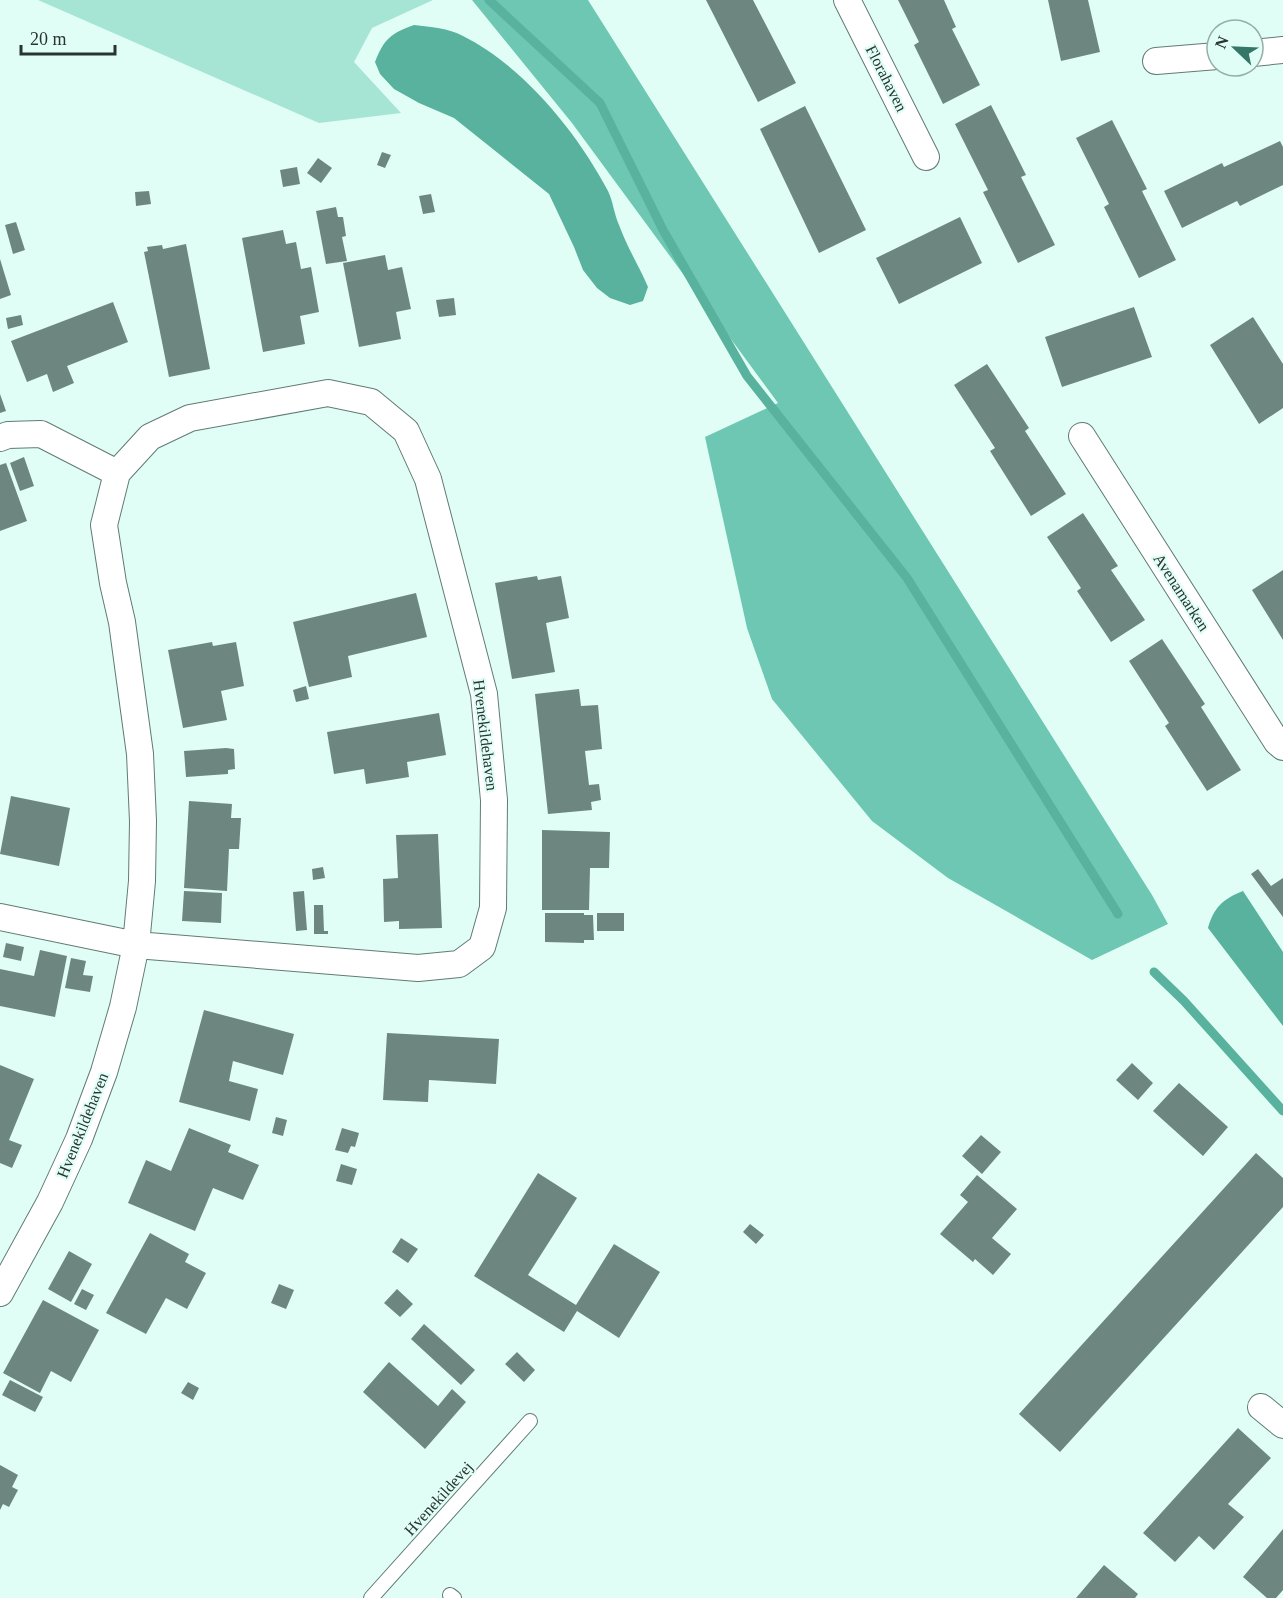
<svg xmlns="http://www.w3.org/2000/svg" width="1283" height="1598" font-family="'Times New Roman',serif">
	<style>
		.green { fill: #a6e4d4 }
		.forest { fill: #6dc7b2 }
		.water { fill: #58b29d }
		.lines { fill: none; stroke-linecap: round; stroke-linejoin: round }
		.stream { stroke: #58b29d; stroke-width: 9 }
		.building { fill: #6d8780 }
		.service-casing { stroke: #617b74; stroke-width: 16 }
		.minor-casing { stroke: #617b74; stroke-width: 28 }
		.service { stroke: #fff; stroke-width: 14 }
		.minor { stroke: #fff; stroke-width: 26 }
		.labels { text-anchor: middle; stroke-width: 4.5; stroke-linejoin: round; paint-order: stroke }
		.street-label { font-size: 16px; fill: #283430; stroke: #e1fef6 }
	</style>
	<rect width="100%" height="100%" fill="#e1fef6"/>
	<path class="green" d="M38 0H433L372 28 354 62 401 113 319 123Z"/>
	<path class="forest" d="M472 0H588L1152 895 1168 924 1092 960 948 878 872 821 772 699 747 628 705 437 778 403 572 123Z"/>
	<path class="water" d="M414 25C431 27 448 28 463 36 523 66 577 132 608 191 613 201 614 214 619 225 627 247 639 266 648 287L643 301 630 305 610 298 597 288 583 270 574 247 549 194 454 118 419 103 394 89 380 74 375 62C384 39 391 33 414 25Z
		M1243 891 1283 952V1026L1208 928C1214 907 1223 899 1243 891Z"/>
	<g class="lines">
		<path class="stream" d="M489 0 600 103 663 230 747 376 907 578 1118 914
			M1154 972 1184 1001 1283 1111"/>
	</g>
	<path class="building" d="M706 0H753L796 83 758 102Z
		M898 0H944L956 27 952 29 980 85 943 104 914 45 919 42Z
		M1048 0H1088L1100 52 1061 61Z
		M991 105 1026 175 1021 177 1055 245 1018 263 983 192 988 190 955 124Z
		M805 106 866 230 819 253 760 129Z
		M1112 120 1147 189 1142 191 1176 260 1139 278 1104 207 1109 204 1076 138Z
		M1280 141 1283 147V185L1240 206 1237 201 1182 228 1164 191 1222 163 1224 167Z
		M382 152 391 155 385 168 377 165Z
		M318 158 332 168 321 183 307 173Z
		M297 167 300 184 283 187 280 170Z
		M149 191 151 204 136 206 135 192Z
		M431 194 435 212 423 214 419 196Z
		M336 207 338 217H343L346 236 342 237 347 261 326 264 316 211Z
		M960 217 982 263 899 304 876 258Z
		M16 222 25 250 13 254 5 225Z
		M283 230 286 244 296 242 301 269 311 267 319 312 300 316 305 344 263 352 242 238Z
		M186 244 210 369 169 377 144 252 148 251 147 247 162 245 163 249Z
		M385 255 388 270 402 267 411 309 396 312 401 339 359 347 343 263Z
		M0 259 11 295 0 299Z
		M454 298 456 315 439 317 436 300Z
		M113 302 128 342 67 366 74 383 53 392 47 374 27 382 11 341Z
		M1134 307 1152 357 1062 387 1045 337Z
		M21 315 23 325 8 329 6 318Z
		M1253 317 1283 364V408L1259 424 1210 345Z
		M987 364 1029 428 1025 431 1066 494 1031 516 990 451 995 448 954 385Z
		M0 394 6 411 0 413Z
		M24 457 34 486 20 491 10 463Z
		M6 463 27 521 0 531V465Z
		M1083 513 1118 566 1111 570 1145 620 1111 642 1077 591 1081 588 1047 537Z
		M1283 570V640L1252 590Z
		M537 576 538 580 561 576 569 618 546 623 555 672 512 679 495 583Z
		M416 593 427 637 348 656 352 677 309 687 293 622Z
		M1162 639 1205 704 1201 707 1241 770 1207 791 1165 726 1169 723 1129 661Z
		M212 642 213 646 236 642 244 686 221 691 227 720 183 728 168 650Z
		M306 686 309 699 296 702 293 690Z
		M579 689 581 706 598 705 602 749 585 751 589 785 599 784 601 800 591 802 592 810 548 814 535 694Z
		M439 713 446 755 407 762 409 777 366 784 364 769 334 774 327 732Z
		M226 748 234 749 235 769 228 770V774L186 777 184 751Z
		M11 796 70 808 59 866 0 854Z
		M189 801 232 804 231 818H241L239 849H229L227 891 184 888Z
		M542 830 610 832 609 868H590L589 910H542Z
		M438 834 442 928 399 929V921L384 922 383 879 398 878 396 835Z
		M323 867 325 878 313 880 312 869Z
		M1258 869 1271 886 1283 878V917L1251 874Z
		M184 891 222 893 221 923 182 921Z
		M304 891 307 930 296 931 293 892Z
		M314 905H323L324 931H328V934H314Z
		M545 913H584V915H593L594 940H584V943L545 942Z
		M597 913H624V931H597Z
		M6 943 24 947 21 961 3 957Z
		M40 950 67 956 55 1017 0 1006V969L34 976Z
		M71 958 86 961 83 975 93 976 90 992 65 988Z
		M204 1010 294 1034 283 1075 233 1061 229 1081 258 1089 250 1121 179 1102Z
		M387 1033 499 1039 496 1084 429 1080 428 1102 383 1100Z
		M1132 1063 1153 1083 1138 1100 1116 1080Z
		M0 1065 34 1079 9 1140 22 1145 12 1168 0 1163Z
		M1179 1083 1228 1127 1203 1156 1153 1111Z
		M276 1117 287 1120 283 1136 272 1133Z
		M189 1128 231 1145 228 1152 259 1165 243 1200 213 1188 195 1231 128 1203 146 1160 171 1171Z
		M342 1128 359 1133 355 1147 351 1146 348 1153 335 1150Z
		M981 1135 1001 1152 982 1174 962 1156Z
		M1256 1153 1283 1178V1207L1060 1452 1019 1414Z
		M341 1164 357 1169 352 1185 336 1181Z
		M538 1173 577 1198 528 1275 576 1305 614 1244 660 1272 619 1338 577 1311 564 1332 474 1276Z
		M977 1175 1017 1209 992 1238 1011 1254 993 1275 975 1259 973 1262 940 1234 968 1202 960 1195Z
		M750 1224 764 1235 756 1244 743 1232Z
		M150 1233 189 1254 185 1262 206 1273 187 1309 166 1298 146 1334 106 1313Z
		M401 1238 418 1249 408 1263 392 1252Z
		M69 1251 92 1264 71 1302 48 1289Z
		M279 1284 294 1290 286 1309 271 1303Z
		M82 1289 94 1295 86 1310 74 1304Z
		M397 1289 413 1304 400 1317 384 1303Z
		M43 1300 99 1330 71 1382 51 1371 40 1393 3 1373Z
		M424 1324 475 1370 461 1385 411 1339Z
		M517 1352 535 1370 524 1382 505 1364Z
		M389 1362 438 1406 452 1389 466 1402 425 1449 363 1392Z
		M10 1380 43 1397 35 1412 2 1395Z
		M188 1382 199 1388 193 1400 181 1393Z
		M1238 1428 1271 1458 1228 1504 1244 1517 1214 1550 1199 1536 1175 1562 1143 1533Z
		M0 1465 18 1475 12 1487 18 1490 9 1507 3 1504 0 1510Z
		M1283 1529V1590L1276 1598H1267L1243 1577Z
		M1104 1565 1138 1594 1135 1598H1076Z"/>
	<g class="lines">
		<defs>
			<path id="service" d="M450 1595 454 1598
				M371 1598 530 1421"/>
			<path id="minor" d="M847 0 926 157
				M1253 53 1283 50
				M1156 61 1217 56
				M1082 436 1277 742 1283 747
				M0 438 8 435 41 434 117 473
				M0 917 136 945 418 968 459 964 482 947 493 908 494 800 484 694 428 479 406 431 371 402 328 393 190 418 150 437 117 473 104 525 113 583 122 622 140 754 143 821 142 881 136 945 123 1007 104 1072 79 1139 50 1202 0 1293
				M1261 1407 1283 1425"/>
		</defs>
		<use href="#service" class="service-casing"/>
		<use href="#minor" class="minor-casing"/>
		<use href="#service" class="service"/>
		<use href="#minor" class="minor"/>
	</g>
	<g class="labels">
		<g class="street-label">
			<text transform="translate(887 78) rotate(63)" y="6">Florahaven</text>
			<text transform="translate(1182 592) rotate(57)" y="6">Avenamarken</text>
			<text transform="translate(486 735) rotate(83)" y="6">Hvenekildehaven</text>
			<text transform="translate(82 1125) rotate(-68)" y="6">Hvenekildehaven</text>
			<text transform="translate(438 1498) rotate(-48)" y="6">Hvenekildevej</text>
		</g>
	</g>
	<g transform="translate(1235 48) rotate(293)"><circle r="28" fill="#e1fef6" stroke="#97ada7" stroke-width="1.5"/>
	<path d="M0-4.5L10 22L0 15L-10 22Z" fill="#347768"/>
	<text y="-9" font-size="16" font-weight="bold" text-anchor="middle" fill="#283430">N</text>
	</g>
	<path d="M21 45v9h94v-9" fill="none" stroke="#283430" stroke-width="3"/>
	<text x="30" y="45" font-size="18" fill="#283430" stroke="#e1fef6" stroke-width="4.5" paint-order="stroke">20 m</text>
</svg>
